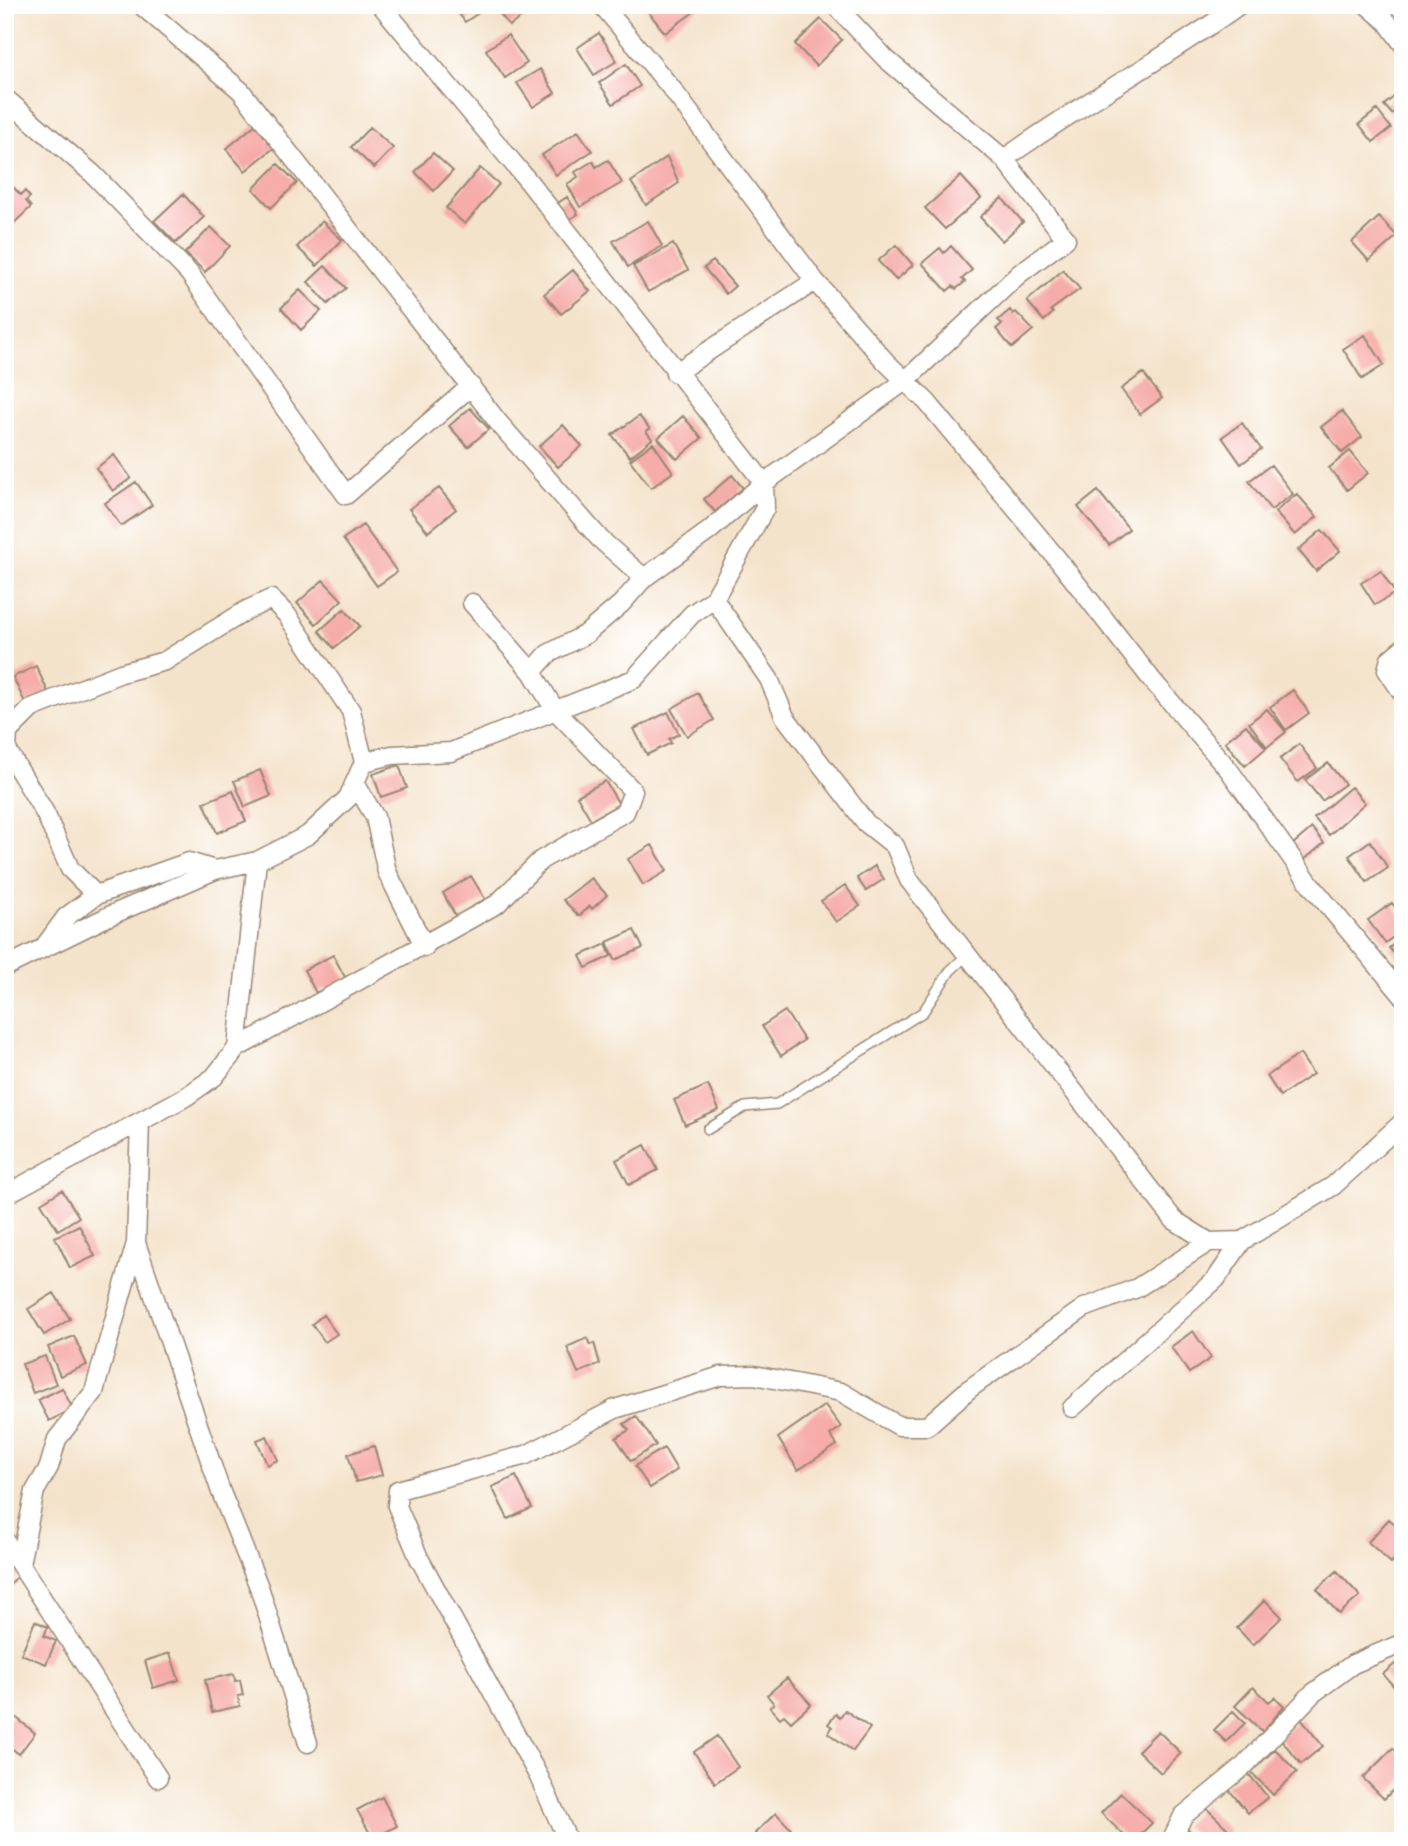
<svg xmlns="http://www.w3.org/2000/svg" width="1408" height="1846" font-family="'IM FELL DW Pica',serif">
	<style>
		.building { fill: #f6aca8 }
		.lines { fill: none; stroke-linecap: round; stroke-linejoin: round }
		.lane-casing { stroke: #988674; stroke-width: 12 }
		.street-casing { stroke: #988674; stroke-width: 21 }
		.lane { stroke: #fff; stroke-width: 9 }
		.street { stroke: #fff; stroke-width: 18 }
	</style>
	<rect width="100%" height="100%" fill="#fff"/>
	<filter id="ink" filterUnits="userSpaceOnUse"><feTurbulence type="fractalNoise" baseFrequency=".0143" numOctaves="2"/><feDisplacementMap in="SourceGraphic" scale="14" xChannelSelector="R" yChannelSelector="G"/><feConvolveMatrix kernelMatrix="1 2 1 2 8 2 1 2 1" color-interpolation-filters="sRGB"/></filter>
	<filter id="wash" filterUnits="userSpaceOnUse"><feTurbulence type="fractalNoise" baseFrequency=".00686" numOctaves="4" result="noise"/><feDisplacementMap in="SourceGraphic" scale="28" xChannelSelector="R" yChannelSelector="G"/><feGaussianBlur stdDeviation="1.57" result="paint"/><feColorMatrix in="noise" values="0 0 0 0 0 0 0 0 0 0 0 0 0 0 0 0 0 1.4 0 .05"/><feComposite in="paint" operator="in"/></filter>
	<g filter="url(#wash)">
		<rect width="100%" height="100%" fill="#f4e3cb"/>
		<g id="blocks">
			<path class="building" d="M453 5H484L486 8 465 22Z
				M494 5H539L509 26Z
				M654 5H703L665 33 647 10Z
				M821 19 842 40 816 66 795 44Z
				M599 33 617 61 594 75 577 48Z
				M508 35 527 63 505 78 486 50Z
				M626 64 640 86 613 104 599 83Z
				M540 69 555 93 533 107 517 83Z
				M1400 92 1403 105 1392 114 1384 105Z
				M1377 110 1391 128 1373 142 1359 124Z
				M256 124 275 147 245 171 226 149Z
				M370 127 393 148 374 168 351 147Z
				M578 131 592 151 556 175 542 155Z
				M433 153 453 171 434 191 415 172Z
				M667 157 679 183 646 205 631 182Z
				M608 160 622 183 580 207 567 184 578 177 575 172 593 161 596 167Z
				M278 164 297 183 271 208 253 189Z
				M480 168 499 184 465 224 446 208Z
				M961 176 981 198 945 229 925 208Z
				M10 184 21 195 25 191 30 197 26 201 31 207 11 226 5 220V188Z
				M183 194 204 217 176 243 154 221Z
				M567 197 578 214 567 221 555 205Z
				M1002 198 1023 222 1002 241 980 217Z
				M1379 217 1397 236 1369 261 1352 242Z
				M322 221 342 240 317 266 297 247Z
				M648 221 662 246 628 267 613 241Z
				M211 227 230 246 205 272 185 253Z
				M673 244 688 270 648 292 633 266Z
				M896 245 913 265 896 280 878 261Z
				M951 246 972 270 962 279 965 282 956 289 953 286 947 291 922 263 940 248 944 253Z
				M713 261 735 286 726 294 704 268Z
				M325 266 346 288 328 304 308 282Z
				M573 270 590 291 561 314 544 294Z
				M1063 270 1080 289 1051 310 1053 313 1044 321 1027 301Z
				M300 290 321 311 301 330 281 308Z
				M1010 310 1013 314 1016 312 1033 330 1012 348 996 329 1002 324 998 320Z
				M1365 335 1384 365 1362 379 1343 349Z
				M1143 373 1162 398 1140 414 1121 389Z
				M470 408 489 429 468 447 449 426Z
				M1342 411 1362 437 1342 453 1321 427Z
				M639 416 650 429 646 431 652 439 630 457 612 435Z
				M683 416 702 438 677 459 658 438Z
				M1242 423 1261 449 1241 464 1222 437Z
				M563 425 582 446 558 467 539 446Z
				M653 443 673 472 651 488 630 460Z
				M1350 451 1368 473 1347 490 1329 468Z
				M114 455 131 478 113 491 96 468Z
				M1271 465 1293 494 1271 510 1249 481Z
				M732 475 743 488 715 512 704 499Z
				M136 482 152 505 121 526 105 503Z
				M439 488 456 509 428 532 409 509Z
				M1098 491 1129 529 1109 545 1078 507Z
				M1297 494 1317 517 1295 535 1275 512Z
				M363 525 397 572 377 586 343 539Z
				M1322 530 1340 551 1316 571 1298 550Z
				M1381 571 1395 593 1375 605 1361 583Z
				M323 580 342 600 316 624 297 603Z
				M344 609 360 626 334 648 319 631Z
				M36 666 49 694 26 705 13 677Z
				M1293 690 1309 713 1286 730 1270 707Z
				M698 693 714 720 687 736 671 709Z
				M1267 709 1286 732 1267 747 1249 723Z
				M668 712 679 734 669 739 671 743 647 755 634 729Z
				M1246 725 1266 748 1245 766 1225 742Z
				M1299 744 1317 768 1298 782 1280 759Z
				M1328 763 1345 784 1322 801 1305 780Z
				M399 765 407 788 381 797 373 774Z
				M260 770 271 796 245 807 234 781Z
				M605 781 619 804 591 820 577 796Z
				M1351 787 1365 803 1329 835 1314 818Z
				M233 791 246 821 217 833 204 802Z
				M1312 828 1324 843 1304 860 1292 845Z
				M1370 841 1388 868 1367 882 1349 856Z
				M652 845 667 871 643 885 628 859Z
				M875 866 884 879 866 891 857 878Z
				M471 876 485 899 456 917 443 893Z
				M591 878 607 895 592 909 590 906 579 916 563 900Z
				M845 885 860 906 836 922 821 901Z
				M1392 903 1403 918V930L1385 943 1368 920Z
				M634 930 643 948 615 960 607 942Z
				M1403 937V964L1389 948Z
				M606 944 611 956 586 968 580 956Z
				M333 955 346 979 316 993 304 970Z
				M785 1011 804 1040 781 1056 762 1026Z
				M1300 1054 1313 1074 1280 1096 1267 1076Z
				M708 1085 719 1110 685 1125 674 1100Z
				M645 1145 658 1170 629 1185 616 1160Z
				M62 1190 79 1217 58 1230 41 1203Z
				M79 1225 95 1256 70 1268 55 1237Z
				M54 1293 70 1319 44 1335 28 1309Z
				M323 1315 337 1334 325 1342 312 1324Z
				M1193 1331 1211 1358 1189 1373 1171 1347Z
				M74 1336 87 1365 60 1376 48 1347Z
				M587 1338 590 1345 594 1343 600 1364 578 1373 567 1347Z
				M45 1356 56 1384 33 1393 22 1364Z
				M62 1388 73 1409 49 1421 38 1400Z
				M825 1405 841 1427 830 1435 837 1445 798 1470 778 1438Z
				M636 1416 656 1445 631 1461 616 1438 629 1430 624 1424Z
				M267 1436 278 1460 267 1465 257 1440Z
				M374 1446 382 1475 356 1482 348 1454Z
				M664 1448 677 1470 650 1488 635 1466Z
				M516 1476 532 1508 508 1519 492 1487Z
				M1389 1519 1403 1531V1549L1391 1563 1368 1542Z
				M5 1561 20 1573 5 1591Z
				M1337 1571 1360 1596 1339 1614 1317 1589Z
				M1265 1600 1282 1617 1253 1645 1237 1628Z
				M35 1621 48 1627 44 1636 56 1641 46 1664 21 1654Z
				M170 1653 179 1680 153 1688 145 1661Z
				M1403 1657V1693L1401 1695 1383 1674Z
				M234 1674 235 1681 240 1680 243 1695 238 1696 240 1706 212 1712 205 1680Z
				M787 1678 811 1704 791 1722 784 1715 780 1718 770 1707 774 1704 767 1695Z
				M1253 1687 1269 1702 1275 1697 1284 1706 1263 1732 1235 1706Z
				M845 1710 870 1728 853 1751 828 1733 832 1727 828 1724 836 1714 840 1717Z
				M1233 1711 1245 1723 1226 1742 1214 1730Z
				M13 1715 35 1733 19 1754 5 1743V1724Z
				M1301 1719 1323 1746 1301 1764 1279 1737Z
				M1158 1731 1181 1753 1161 1773 1138 1751Z
				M717 1736 738 1767 715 1783 694 1752Z
				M1393 1748 1403 1757V1780L1384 1799 1363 1778Z
				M1275 1749 1297 1772 1273 1795 1251 1772Z
				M1246 1771 1268 1797 1248 1813 1226 1786Z
				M1121 1793 1152 1823 1134 1841H1130L1101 1813Z
				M382 1797 397 1826 373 1839 357 1810Z
				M1203 1805 1230 1831 1219 1841H1200L1184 1825Z
				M776 1813 791 1829 788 1832 794 1838 791 1841H763L755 1833Z"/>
		</g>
	</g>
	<g filter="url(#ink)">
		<use href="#blocks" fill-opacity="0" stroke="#988674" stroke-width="2"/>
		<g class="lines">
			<defs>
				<path id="lane" d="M708 1129 745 1107 777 1104 923 1012 950 971 967 955"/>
				<path id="street" d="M141 5 241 91 498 422 600 539 644 578
					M602 5 672 89 815 281 885 361 927 402 1059 561 1152 680 1229 770 1311 885 1403 996
					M835 5 886 59 1004 159
					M1367 5 1387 22 1403 44
					M5 98 93 174 189 273 346 495 471 386
					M675 373 815 281
					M714 599 769 679 785 717 866 823 895 846 909 880 1174 1220 1209 1242 1242 1241
					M1403 648 1390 659 1387 670 1403 694
					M532 672 548 654 586 634 621 604 644 578 709 531 764 483 905 381 1019 274 1066 239 1004 159C1080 104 1163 60 1239 5
					M355 783 375 817 387 872 425 947
					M96 895 70 869 45 813 7 750 8 732 32 708 121 673 165 661 247 610 271 599 287 615 351 711 364 762
					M44 947 66 917 96 895 189 862 215 870
					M5 967 109 916 215 870 257 861 308 835 348 798 364 762 392 755 451 752 634 679 692 614 714 599 765 508 764 483 529 182 381 5
					M237 1048 257 861
					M140 1122 136 1243 221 1492 259 1587 308 1743
					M5 1195 187 1096 214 1077 237 1048 497 904 541 860 625 812 633 791 555 710 532 672 472 603
					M1072 1408 1216 1279 1242 1241 1333 1186 1403 1122
					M5 1541 158 1778
					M20 1564 35 1491 49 1467 57 1439 94 1392 136 1243
					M568 1841 539 1777 419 1558 397 1506 398 1490 526 1455 615 1409 721 1376 754 1375 841 1392 899 1426H927L969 1389 1084 1308 1137 1288 1209 1242
					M1171 1841 1183 1816 1244 1766 1312 1694 1353 1664 1403 1643"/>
			</defs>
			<use href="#lane" class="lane-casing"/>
			<use href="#street" class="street-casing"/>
			<use href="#lane" class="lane"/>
			<use href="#street" class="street"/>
		</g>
	</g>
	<rect width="1408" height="1846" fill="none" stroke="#fff" stroke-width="28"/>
</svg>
